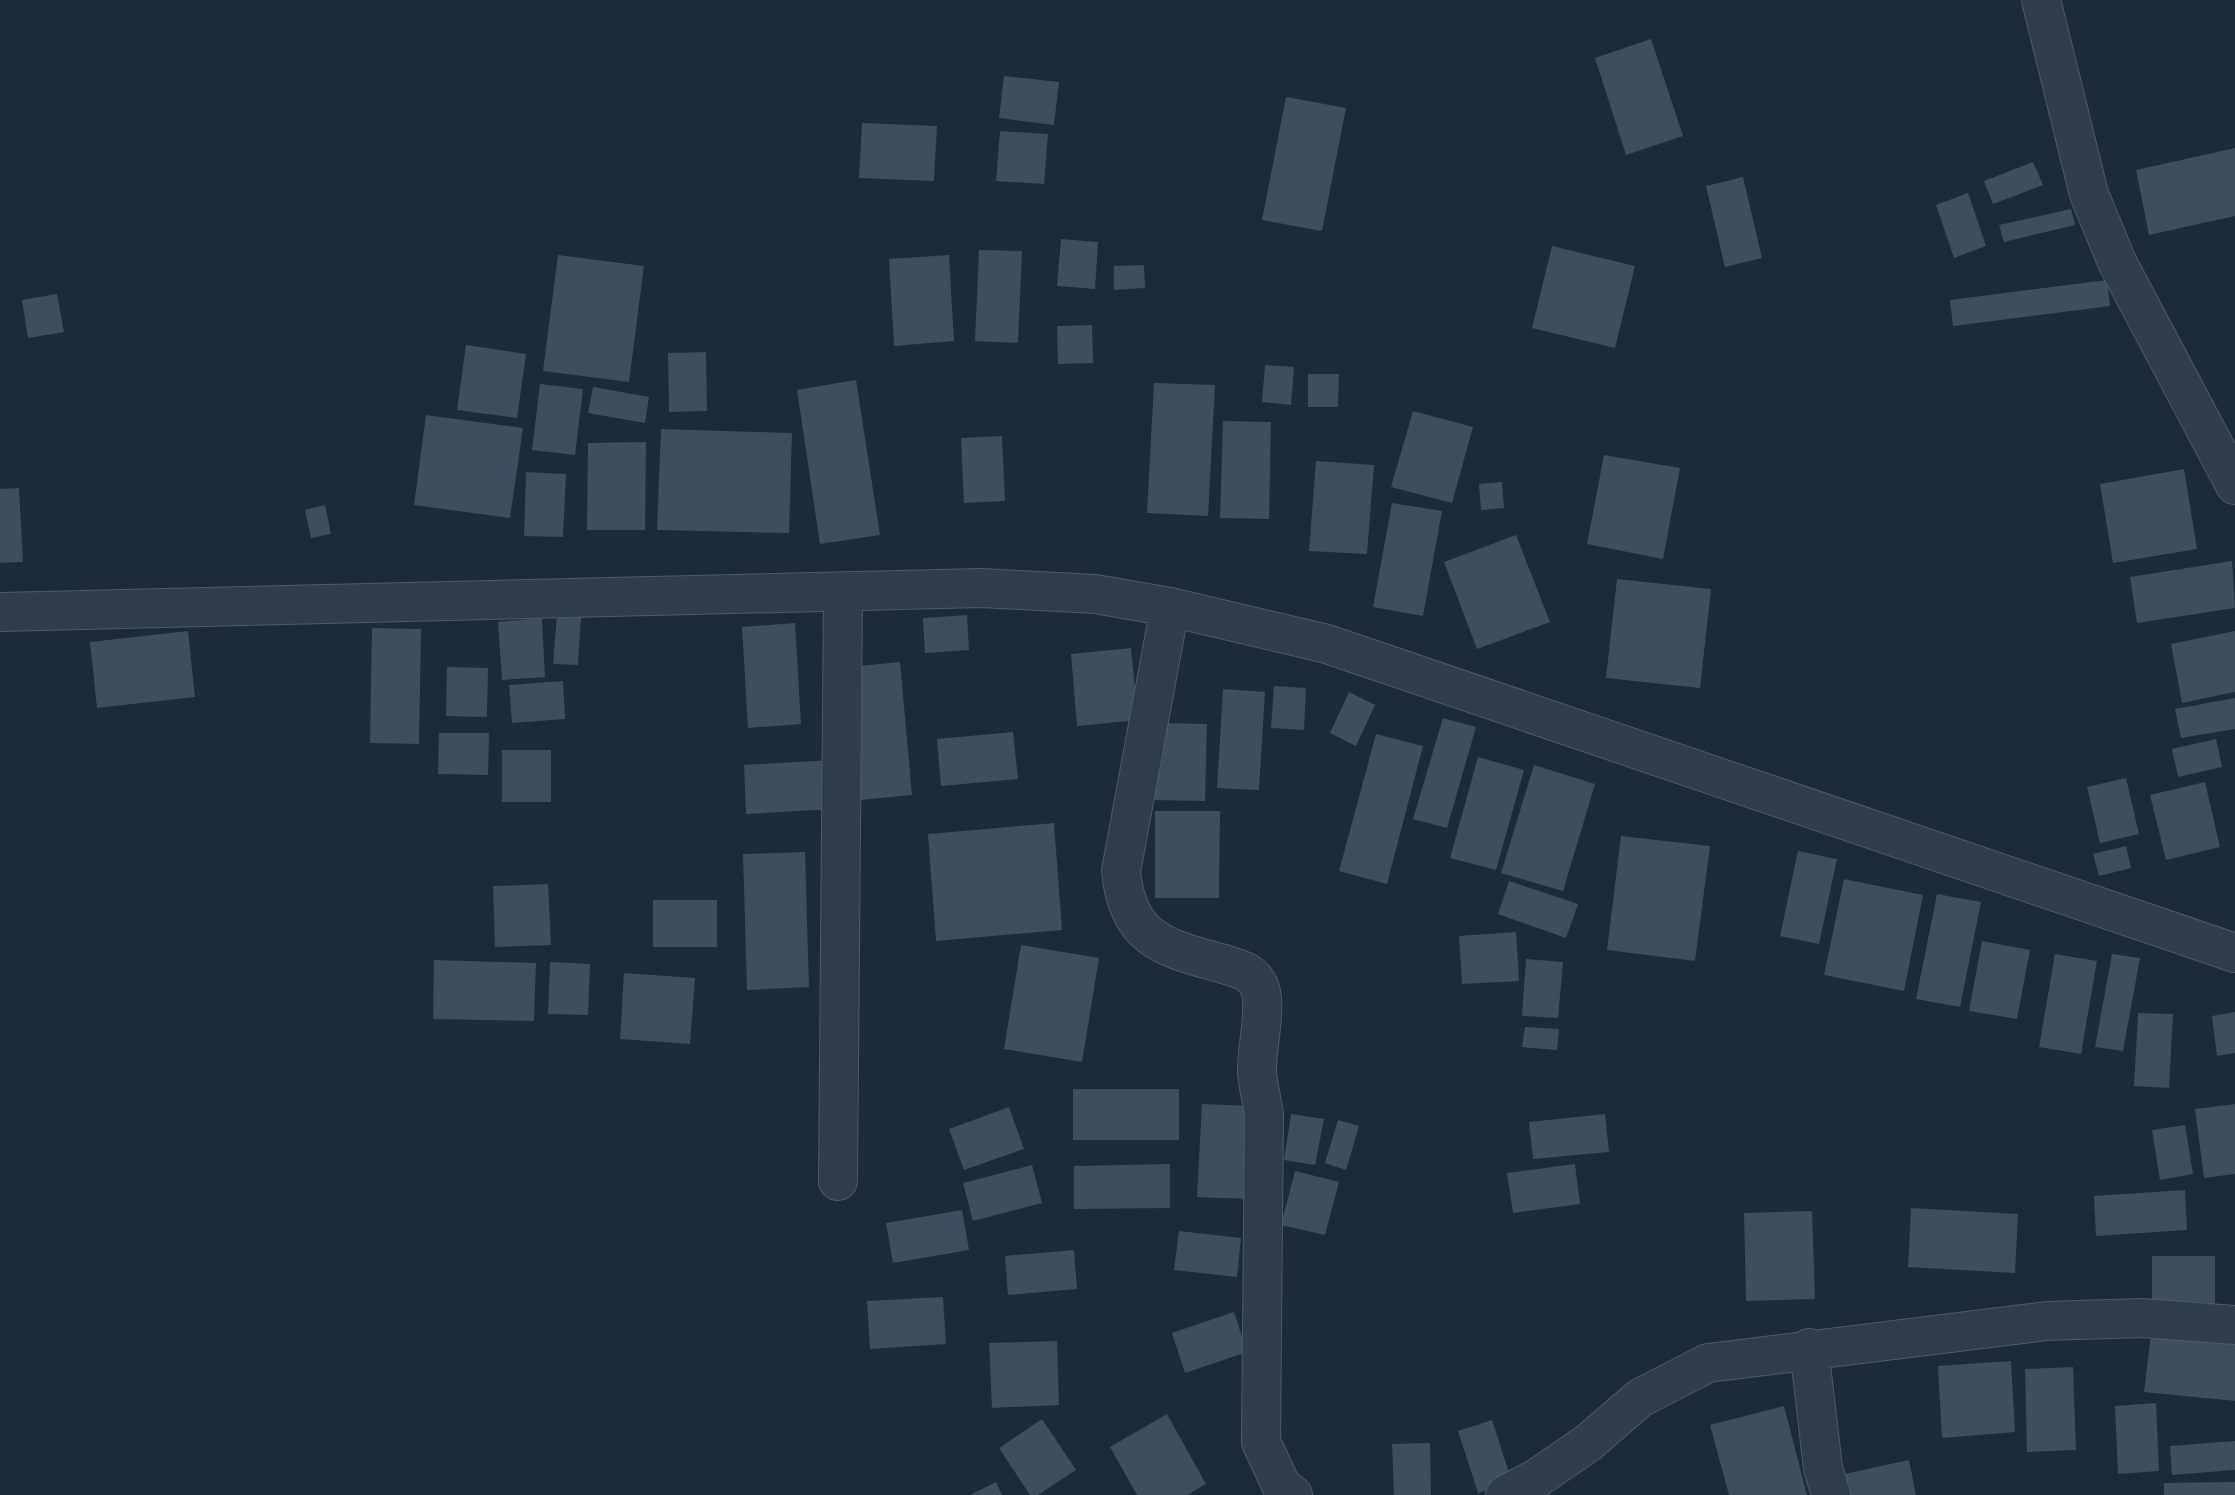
<svg xmlns="http://www.w3.org/2000/svg" width="2235" height="1495" font-family="'DM Sans',sans-serif">
	<style>
		.building { fill: #3d4e5d }
		.lines { fill: none; stroke-linecap: round; stroke-linejoin: round }
		.street-casing { stroke: #4e5a66; stroke-width: 40 }
		.street { stroke: #303d48; stroke-width: 38 }
	</style>
	<rect width="100%" height="100%" fill="#1d2b37"/>
	<path class="building" d="M1651 39 1683 136 1626 155 1595 58Z
		M1004 76 1059 82 1054 125 999 118Z
		M1286 97 1346 108 1322 231 1262 220Z
		M862 123 937 126 934 181 859 178Z
		M1000 131 1048 134 1044 184 996 181Z
		M2235 148V216L2149 235 2136 170Z
		M2033 162 2043 185 1993 204 1984 181Z
		M1743 177 1762 258 1725 267 1706 186Z
		M1968 193 1986 246 1954 258 1936 205Z
		M2071 209 2075 225 2004 242 1999 225Z
		M1061 239 1098 242 1095 289 1057 286Z
		M1552 246 1635 266 1615 348 1532 328Z
		M979 250 1022 251 1018 343 975 341Z
		M558 255 644 266 629 382 543 371Z
		M949 255 954 341 894 346 889 259Z
		M1144 265 1145 288 1114 290V266Z
		M2107 280 2110 306 1953 326 1950 300Z
		M57 294 64 332 28 338 22 300Z
		M1092 325 1093 363 1058 364 1057 326Z
		M466 345 526 354 517 418 457 410Z
		M706 352 707 411 669 412 668 353Z
		M1265 365 1294 367 1291 405 1262 402Z
		M1308 374H1339L1338 407H1308Z
		M856 380 880 535 820 544 797 390Z
		M1154 383 1215 385 1208 516 1147 513Z
		M540 384 583 389 575 455 532 450Z
		M593 387 649 397 645 423 588 413Z
		M1413 411 1473 427 1452 503 1391 487Z
		M426 415 523 428 510 518 414 505Z
		M1223 421 1271 422 1269 519 1220 518Z
		M661 429 792 433 789 533 657 530Z
		M1002 436 1005 501 964 503 961 438Z
		M646 442 645 530H587L588 443Z
		M1604 455 1680 468 1663 559 1587 544Z
		M1316 461 1374 465 1367 554 1309 551Z
		M2184 469 2197 549 2113 563 2100 484Z
		M526 472 566 474 563 537 524 536Z
		M1502 482 1504 508 1481 510 1479 484Z
		M19 488 23 562 0 563V489Z
		M1392 503 1442 511 1423 616 1373 607Z
		M325 505 331 534 311 538 305 510Z
		M1516 535 1550 622 1477 649 1444 562Z
		M2232 561 2235 608 2137 623 2130 577Z
		M1617 579 1711 589 1700 688 1606 678Z
		M557 615 581 617 578 665 553 664Z
		M967 615 969 650 925 653 923 618Z
		M542 618 545 677 502 680 498 622Z
		M795 623 801 724 748 728 742 627Z
		M372 628 421 629 419 744 370 743Z
		M188 631 195 697 97 708 90 642Z
		M2235 631V692L2182 703 2171 644Z
		M1131 648 1138 720 1077 726 1071 654Z
		M900 662 912 795 860 800 848 667Z
		M447 667 488 668 487 717 446 716Z
		M563 681 565 719 512 723 509 685Z
		M1274 686 1306 688 1304 730 1271 728Z
		M1223 689 1265 692 1259 790 1217 788Z
		M1349 692 1375 705 1356 746 1330 733Z
		M2235 698V729L2181 738 2175 709Z
		M1443 718 1476 727 1447 828 1413 819Z
		M1155 723 1207 724 1205 801 1153 800Z
		M1013 732 1018 779 941 786 937 739Z
		M439 733H489L488 775 438 774Z
		M1376 734 1423 746 1387 884 1339 871Z
		M2216 739 2222 767 2178 777 2172 749Z
		M502 750H551V802H502Z
		M1478 757 1524 770 1496 870 1450 858Z
		M831 760 834 809 746 814 744 765Z
		M1534 765 1595 784 1563 891 1501 873Z
		M2126 778 2139 834 2100 843 2087 787Z
		M2205 782 2220 847 2166 860 2150 795Z
		M1155 811H1220L1219 898H1155Z
		M1054 823 1062 930 936 941 928 834Z
		M1621 836 1710 846 1695 961 1607 950Z
		M2126 846 2131 868 2099 876 2093 854Z
		M1798 851 1837 859 1819 944 1780 936Z
		M805 852 809 987 747 990 743 854Z
		M1844 879 1923 895 1904 991 1824 975Z
		M1509 881 1578 904 1566 938 1498 914Z
		M548 884 551 945 495 947 493 886Z
		M1937 894 1981 902 1960 1007 1916 999Z
		M653 900H717V947H653Z
		M1516 932 1519 981 1462 984 1459 936Z
		M1982 941 2030 950 2017 1019 1969 1011Z
		M1021 945 1099 958 1082 1062 1004 1049Z
		M2055 954 2097 961 2081 1054 2039 1047Z
		M2112 954 2140 958 2123 1051 2095 1047Z
		M1526 959 1563 962 1558 1018 1522 1016Z
		M434 960 536 963 534 1021 433 1019Z
		M550 962 590 964 588 1015 548 1014Z
		M624 973 695 978 690 1044 620 1039Z
		M2235 1012V1053L2217 1056 2212 1016Z
		M2138 1013 2173 1014 2169 1088 2134 1086Z
		M1525 1027 1559 1029 1557 1050 1522 1047Z
		M1073 1089H1179V1140H1073Z
		M1202 1104 1254 1106 1250 1199 1197 1197Z
		M2235 1104V1174L2204 1178 2195 1109Z
		M1009 1107 1024 1149 964 1170 949 1129Z
		M1291 1114 1324 1119 1315 1165 1284 1160Z
		M1605 1114 1609 1152 1533 1159 1529 1122Z
		M1338 1120 1359 1126 1346 1170 1325 1163Z
		M2185 1125 2193 1174 2160 1180 2152 1130Z
		M1170 1164V1208L1074 1209V1166Z
		M1575 1164 1580 1204 1513 1213 1507 1173Z
		M1032 1165 1042 1203 973 1221 963 1183Z
		M1295 1171 1339 1182 1325 1235 1281 1225Z
		M2185 1190 2187 1230 2096 1236 2094 1196Z
		M1911 1208 2018 1214 2015 1273 1908 1267Z
		M962 1210 969 1250 893 1263 886 1223Z
		M1812 1211 1815 1299 1746 1301 1744 1213Z
		M1179 1231 1241 1238 1237 1277 1174 1270Z
		M1074 1250 1077 1289 1008 1295 1005 1256Z
		M2152 1256H2215V1305L2152 1304Z
		M943 1297 946 1344 870 1349 867 1301Z
		M1234 1312 1247 1352 1185 1373 1172 1333Z
		M2152 1325 2235 1334V1401L2144 1392Z
		M1057 1341 1059 1405 992 1408 989 1343Z
		M2011 1361 2015 1432 1942 1438 1938 1366Z
		M2073 1367 2076 1450 2027 1452 2025 1369Z
		M2156 1403 2159 1471 2118 1474 2115 1406Z
		M1784 1406 1807 1495H1729L1710 1425Z
		M1167 1414 1206 1484 1187 1495H1137L1110 1447Z
		M1042 1419 1076 1470 1038 1495H1030L999 1448Z
		M1492 1420 1512 1482 1478 1493 1458 1431Z
		M2235 1441V1470L2172 1475 2170 1446Z
		M1430 1443 1431 1495H1394L1392 1444Z
		M1909 1460 1916 1495H1844L1840 1475Z
		M996 1482 1002 1495H970Z
		M2235 1482V1495H2164V1483Z"/>
	<g class="lines">
		<defs>
			<path id="street" d="M2041 0 2089 194 2117 262 2235 485
				M1170 607 1121 871C1128 944 1169 948 1230 966 1243 970 1253 973 1259 986 1268 1005 1256 1049 1257 1072 1258 1086 1262 1100 1264 1114L1261 1442 1281 1485 1293 1495
				M0 612 982 588 1095 594 1170 607 1327 644 2235 953
				M838 1181 843 593
				M1809 1348 1823 1468 1831 1495
				M1505 1495 1537 1478 1588 1443 1640 1398 1708 1363 2047 1321 2142 1318 2235 1325"/>
		</defs>
		<use href="#street" class="street-casing"/>
		<use href="#street" class="street"/>
	</g>
</svg>
